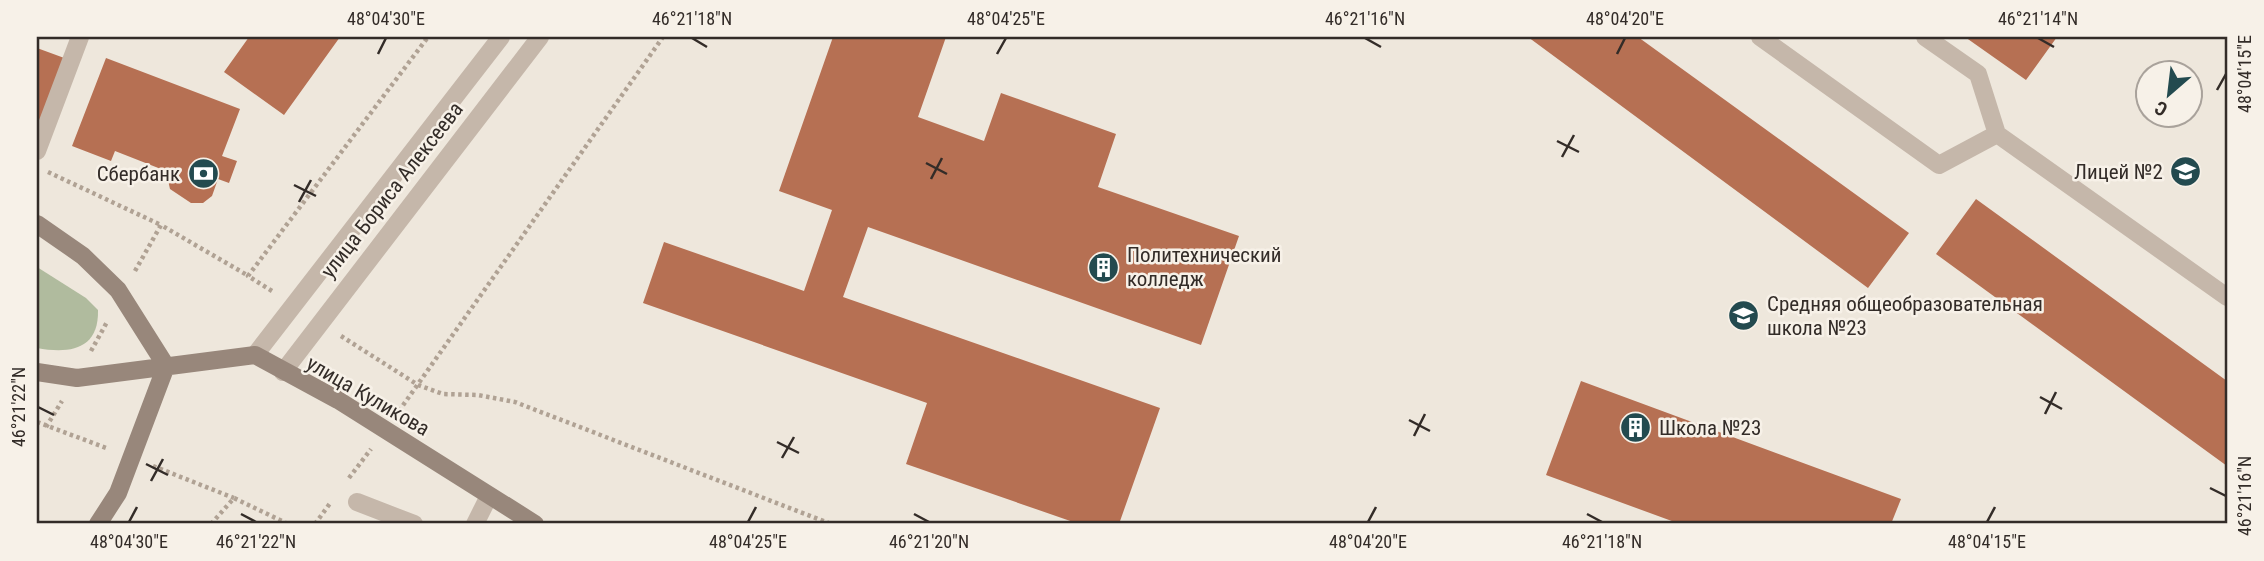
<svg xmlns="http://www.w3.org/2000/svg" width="2264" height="561" font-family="'Roboto Condensed',sans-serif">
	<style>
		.green { fill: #b0bb9e }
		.building { fill: #b67053 }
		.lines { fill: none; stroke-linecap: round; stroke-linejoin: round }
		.path { stroke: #b0a294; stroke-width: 4.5; stroke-dasharray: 3.5 3.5; stroke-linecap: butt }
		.service { stroke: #c5b7aa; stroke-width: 18 }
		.tertiary { stroke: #c5b7aa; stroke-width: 18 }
		.secondary { stroke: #98877b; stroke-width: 18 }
		.ticks { fill: none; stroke: #332c28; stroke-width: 2.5 }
		.labels { text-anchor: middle; stroke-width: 5; stroke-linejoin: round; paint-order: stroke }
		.poi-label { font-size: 21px; fill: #332c28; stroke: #f7f1e8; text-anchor: start }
		.street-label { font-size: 21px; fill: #332c28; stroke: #f7f1e8 }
		.neatline { fill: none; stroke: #332c28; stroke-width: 2.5 }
		.ticks-label { font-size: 18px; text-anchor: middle; fill: #332c28 }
	</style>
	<rect width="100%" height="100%" fill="#eee7dc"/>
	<path class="green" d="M37 267 86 298 98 310C99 350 69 354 37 348Z"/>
	<path class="building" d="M249 37H340L284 115 224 72Z
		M833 37H946L918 117 984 141 1001 93 1116 134 1098 187 1239 236 1201 345 868 227 843 297 1160 408 1119 524H1079L906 464 927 403 643 303 664 242 804 291 832 210 779 191Z
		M1528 37H1638L1909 233 1868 288Z
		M1965 37H2057L2026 80Z
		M37 48 67 59 37 132Z
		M106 58 240 109 222 156 237 161 229 183 218 179 212 196 203 203H191L170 189 166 171 115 151 111 161 72 146Z
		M1976 199 2227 381V466L1936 254Z
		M1581 381 1901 499 1891 524H1680L1546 475Z"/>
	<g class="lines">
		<path class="path" d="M48 172 161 225
			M135 271 161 225 247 275
			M272 291 248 276 428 37
			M341 336 418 385 443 394 478 395 515 402 831 524
			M91 351 107 322
			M399 411 663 37
			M37 422 109 449
			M46 427 62 401
			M153 466 234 498
			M349 478 371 449
			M211 524 234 498 288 524
			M315 524 331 502"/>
		<path class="service" d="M1760 37 1939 165 1997 134
			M1925 37 1978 74 1997 134 2227 297
			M37 151 80 37
			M357 502 414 524
			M475 524 489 496"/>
		<path class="tertiary" d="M255 355 501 37
			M283 372 540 37"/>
		<path class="secondary" d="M37 224 83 256 118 290 166 366
			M37 372 77 378 255 355 338 400 535 524
			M98 524 118 493 166 366"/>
	</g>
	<path class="ticks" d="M692 38 707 47M1365 38 1381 47M2038 38 2054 47M378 54 386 38M997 54 1006 38M1617 54 1625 38M2217 90 2226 74M1557 141 1579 152M1562 157 1574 135M926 163 947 174M931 179 942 158M294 185 316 196M299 202 311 180M2040 397 2062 409M38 407 54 415M2045 414 2056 392M1409 420 1430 431M1414 436 1425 414M777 442 799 453M782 458 794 437M146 464 168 475M151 481 163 459M2210 488 2226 496M241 514 256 522M914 514 929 522M1587 514 1602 522M129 522 137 507M748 522 756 507M1368 522 1376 507M1987 522 1995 507"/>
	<defs>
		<symbol id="school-disc" viewBox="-11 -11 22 22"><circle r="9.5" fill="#234a4f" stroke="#f7f1e8"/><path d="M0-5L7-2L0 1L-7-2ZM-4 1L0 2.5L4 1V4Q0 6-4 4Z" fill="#fff"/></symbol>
		<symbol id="bank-disc" viewBox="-11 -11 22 22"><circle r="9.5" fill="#234a4f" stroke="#f7f1e8"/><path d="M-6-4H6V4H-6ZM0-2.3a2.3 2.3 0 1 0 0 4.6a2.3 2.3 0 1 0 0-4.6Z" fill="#fff"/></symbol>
		<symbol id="building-disc" viewBox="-11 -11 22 22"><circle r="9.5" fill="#234a4f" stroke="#f7f1e8"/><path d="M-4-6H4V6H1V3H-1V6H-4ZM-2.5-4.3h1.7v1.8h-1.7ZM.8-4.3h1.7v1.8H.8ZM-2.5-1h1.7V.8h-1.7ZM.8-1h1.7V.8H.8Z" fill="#fff"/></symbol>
	</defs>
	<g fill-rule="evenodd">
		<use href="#school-disc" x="2168" y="154" width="35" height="35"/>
		<use href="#bank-disc" x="186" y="156" width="35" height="35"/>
		<use href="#building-disc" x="1086" y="250" width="35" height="35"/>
		<use href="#school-disc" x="1726" y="298" width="35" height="35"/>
		<use href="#building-disc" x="1618" y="410" width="35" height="35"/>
	</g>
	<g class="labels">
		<g class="poi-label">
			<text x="2163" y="179" text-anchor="end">Лицей №2</text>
			<text x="180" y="181" text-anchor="end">Сбербанк</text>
			<text x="1127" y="262">Политехнический<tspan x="1127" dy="24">колледж</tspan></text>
			<text x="1767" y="311">Средняя общеобразовательная<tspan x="1767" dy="24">школа №23</tspan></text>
			<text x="1659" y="435">Школа №23</text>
		</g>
		<g class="street-label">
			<text transform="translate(392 190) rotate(-52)" y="7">улица Бориса Алексеева</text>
			<text transform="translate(368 396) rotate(30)" y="7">улица Куликова</text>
		</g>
	</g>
	<rect width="2264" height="561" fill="none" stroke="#f7f1e8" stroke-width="77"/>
	<g transform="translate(2169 94) rotate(208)"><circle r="33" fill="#f7f1e8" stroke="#a9a29b" stroke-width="2"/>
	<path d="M0-5L12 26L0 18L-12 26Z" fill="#234a4f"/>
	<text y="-10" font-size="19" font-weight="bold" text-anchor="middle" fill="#332c28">С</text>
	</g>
	<rect x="38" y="38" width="2188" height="484" class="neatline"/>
	<g class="ticks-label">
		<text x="386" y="25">48°04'30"E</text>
		<text x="692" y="25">46°21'18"N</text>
		<text x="1006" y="25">48°04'25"E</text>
		<text x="1365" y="25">46°21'16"N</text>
		<text x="1625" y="25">48°04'20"E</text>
		<text x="2038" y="25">46°21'14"N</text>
		<text transform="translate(2245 74) rotate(-90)" y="6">48°04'15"E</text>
		<text transform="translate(19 407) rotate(-90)" y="6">46°21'22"N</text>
		<text transform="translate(2245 496) rotate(-90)" y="6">46°21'16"N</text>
		<text x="129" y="548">48°04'30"E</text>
		<text x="256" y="548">46°21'22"N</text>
		<text x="748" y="548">48°04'25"E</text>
		<text x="929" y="548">46°21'20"N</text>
		<text x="1368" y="548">48°04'20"E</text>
		<text x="1602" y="548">46°21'18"N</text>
		<text x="1987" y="548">48°04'15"E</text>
	</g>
</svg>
